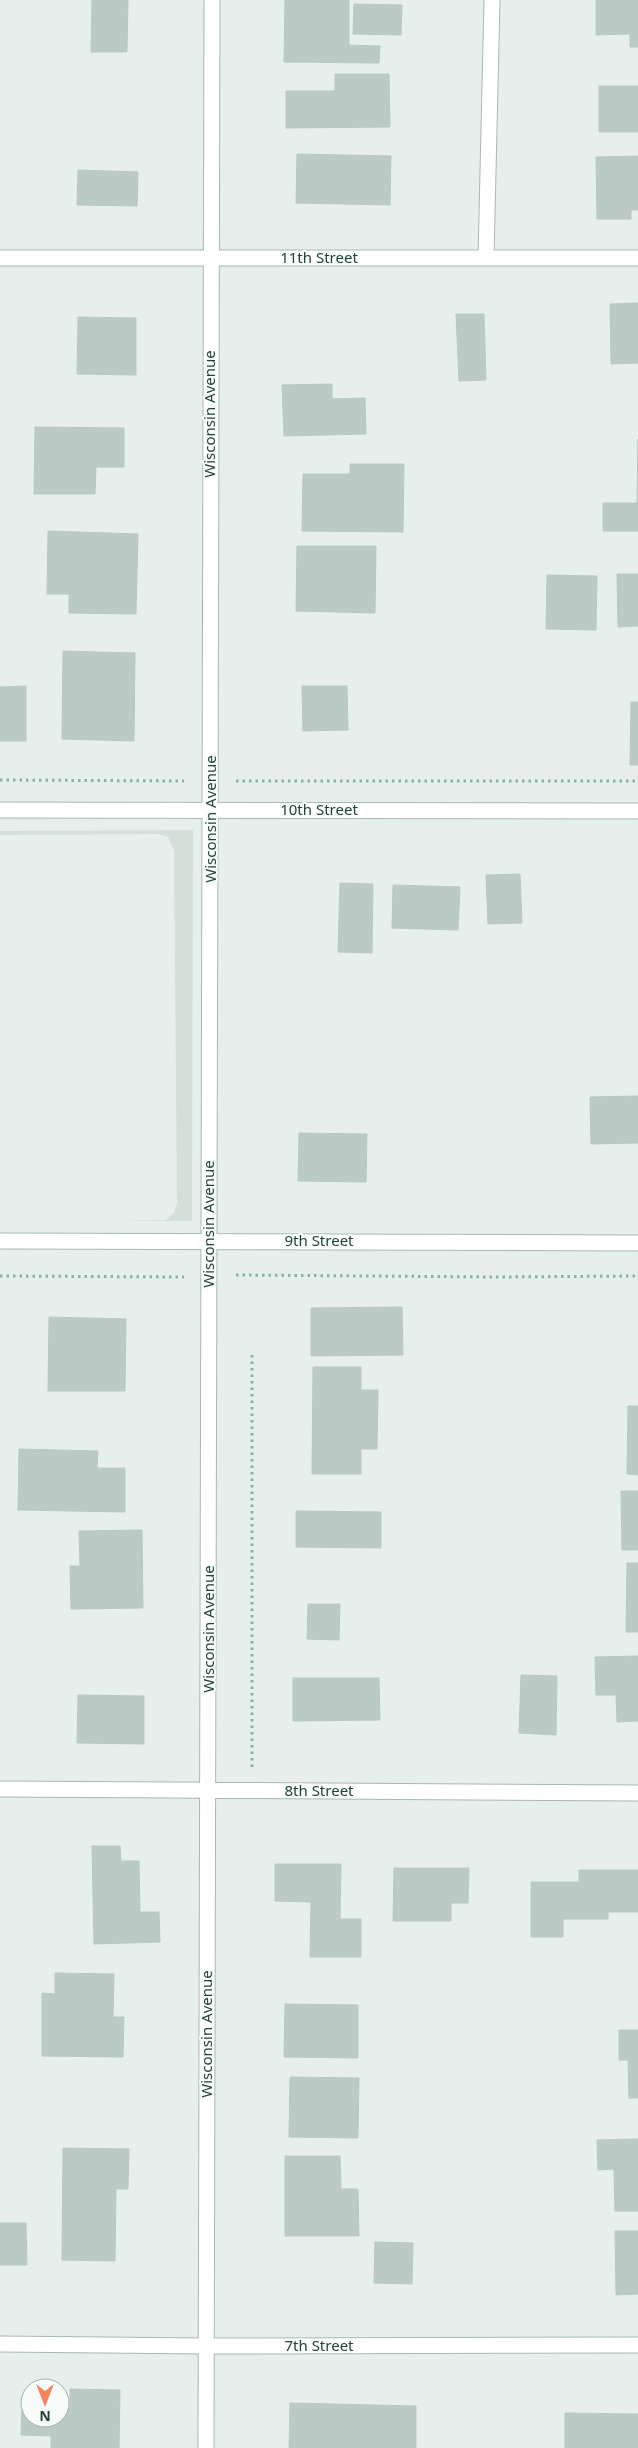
<svg xmlns="http://www.w3.org/2000/svg" width="638" height="2448" font-family="'Noto Sans',sans-serif">
	<style>
		.built { fill: #d4dfda }
		.building { fill: #bbcac4; stroke: #b8c9c2 }
		.lines { fill: none; stroke-linecap: round; stroke-linejoin: round }
		.minor-casing { stroke: #a8b8b2; stroke-width: 17 }
		.path { stroke: #86b3a5; stroke-width: 3; stroke-dasharray: 2.5 4; stroke-linecap: butt }
		.minor { stroke: #fff; stroke-width: 15 }
		.labels { text-anchor: middle; stroke-width: 4; stroke-linejoin: round; paint-order: stroke }
		.street-label { font-size: 15px; fill: #24423a; stroke: #f7fbf9 }
	</style>
	<rect width="100%" height="100%" fill="#e6efeb"/>
	<path class="built" d="M193 830 192 1221H110L166 1220 174 1213 177 1203 174 851 168 837 159 834 0 835V831Z"/>
	<path class="building" d="M92 0H128L127 52H91Z
		M285 0H349V45L380 46 379 63 284 62Z
		M596 0H638V47H630V34L596 35Z
		M354 4 402 5 401 35 353 34Z
		M335 74H389L390 127 286 128V91H335Z
		M599 86H638V132H599Z
		M297 154 391 156 390 205 296 203Z
		M638 156V210H631V219H597L596 157Z
		M78 170 138 172 137 206 77 205Z
		M638 303V363L611 364 610 304Z
		M456 314H484L486 380 459 381Z
		M78 317 136 318V375L77 374Z
		M332 384V399L365 398 366 434 284 436 282 385Z
		M35 427 124 428V467H96L95 494H34Z
		M638 439V531H603V503H637Z
		M350 464H404L403 532 302 531 303 474H350Z
		M48 531 138 534 136 614 69 613V594H47Z
		M297 546H376L375 613 296 611Z
		M617 574H638V626L618 627Z
		M547 575 597 576 596 630 546 629Z
		M63 651 135 653 134 741 62 739Z
		M26 686V741H0V687Z
		M302 686H347L348 730 303 731Z
		M631 702H638V765H630Z
		M520 874 522 923 488 924 486 875Z
		M340 883 373 884 372 953 338 952Z
		M393 885 460 887 458 930 392 928Z
		M638 1096V1143L591 1144 590 1097Z
		M299 1133 367 1134 366 1182 298 1181Z
		M402 1307 403 1355 311 1356V1308Z
		M49 1317 126 1319 125 1391H48Z
		M313 1367H361V1390H378L377 1449H361V1474H312Z
		M628 1406H638V1475L627 1474Z
		M19 1449 98 1451 97 1468H125V1512L18 1510Z
		M621 1491H638V1550H622Z
		M296 1511 381 1512V1548L296 1547Z
		M142 1530 143 1608 71 1609 70 1566H80L79 1531Z
		M627 1563H638V1632H626Z
		M308 1604H340L339 1640 307 1639Z
		M638 1656V1721L617 1722 616 1695H596L595 1657Z
		M521 1675 557 1676 556 1735 519 1733Z
		M293 1678H379L380 1720 293 1721Z
		M78 1695 144 1696V1744L77 1743Z
		M92 1846H120L121 1861H139L140 1912H159L160 1942 94 1944Z
		M275 1864H341L340 1919H361V1957H310L311 1902 275 1901Z
		M394 1868H469L468 1903H451V1921H393Z
		M579 1870H638V1912H608V1919H563V1937H531V1882H579Z
		M55 1973 114 1974 113 2017H124L123 2057 42 2056V1993L55 1994Z
		M285 2004 358 2005V2058L284 2057Z
		M619 2030H638V2098H629L628 2060H619Z
		M290 2077 359 2078 358 2138 289 2137Z
		M638 2139V2211H615L614 2169 598 2170 597 2140Z
		M63 2148 129 2149 128 2189H116L115 2261 62 2260Z
		M285 2156H340L341 2189H358L359 2236H285Z
		M0 2223H26L27 2265H0Z
		M615 2231H638V2294L616 2295Z
		M375 2242 413 2243 412 2284 374 2283Z
		M70 2389 120 2390 119 2448H51V2436L21 2435 22 2407H30V2418H60V2408H70Z
		M290 2403 416 2406V2448H289Z
		M565 2413 638 2414V2448H565Z"/>
	<g class="lines">
		<defs>
			<path id="minor" d="M0 258H638
				M486 258 492 0
				M0 810 638 811
				M0 1241 638 1243
				M0 1789 638 1793
				M0 2344 205 2346 638 2345
				M206 2448 212 0"/>
		</defs>
		<use href="#minor" class="minor-casing"/>
		<path class="path" d="M0 780 184 781
			M236 781H638
			M236 1275 496 1277 638 1276
			M0 1276 184 1277
			M252 1767V1355"/>
		<use href="#minor" class="minor"/>
	</g>
	<g class="labels">
		<g class="street-label">
			<text x="319" y="263">11th Street</text>
			<text transform="translate(210 414) rotate(-90)" y="5">Wisconsin Avenue</text>
			<text x="319" y="815">10th Street</text>
			<text transform="translate(211 819) rotate(-90)" y="5">Wisconsin Avenue</text>
			<text transform="translate(209 1224) rotate(-90)" y="5">Wisconsin Avenue</text>
			<text x="319" y="1246">9th Street</text>
			<text transform="translate(209 1629) rotate(-90)" y="5">Wisconsin Avenue</text>
			<text x="319" y="1796">8th Street</text>
			<text transform="translate(207 2034) rotate(-90)" y="5">Wisconsin Avenue</text>
			<text x="319" y="2351">7th Street</text>
		</g>
	</g>
	<g transform="translate(45 2403) rotate(180)"><circle r="24" fill="#f7fbf9" stroke="#a3b1ad"/>
	<path d="M0-4L9 19L0 12L-9 19Z" fill="#f4845f"/>
	<text y="-8" font-size="14" font-weight="bold" text-anchor="middle" fill="#24423a">N</text>
	</g>
</svg>
